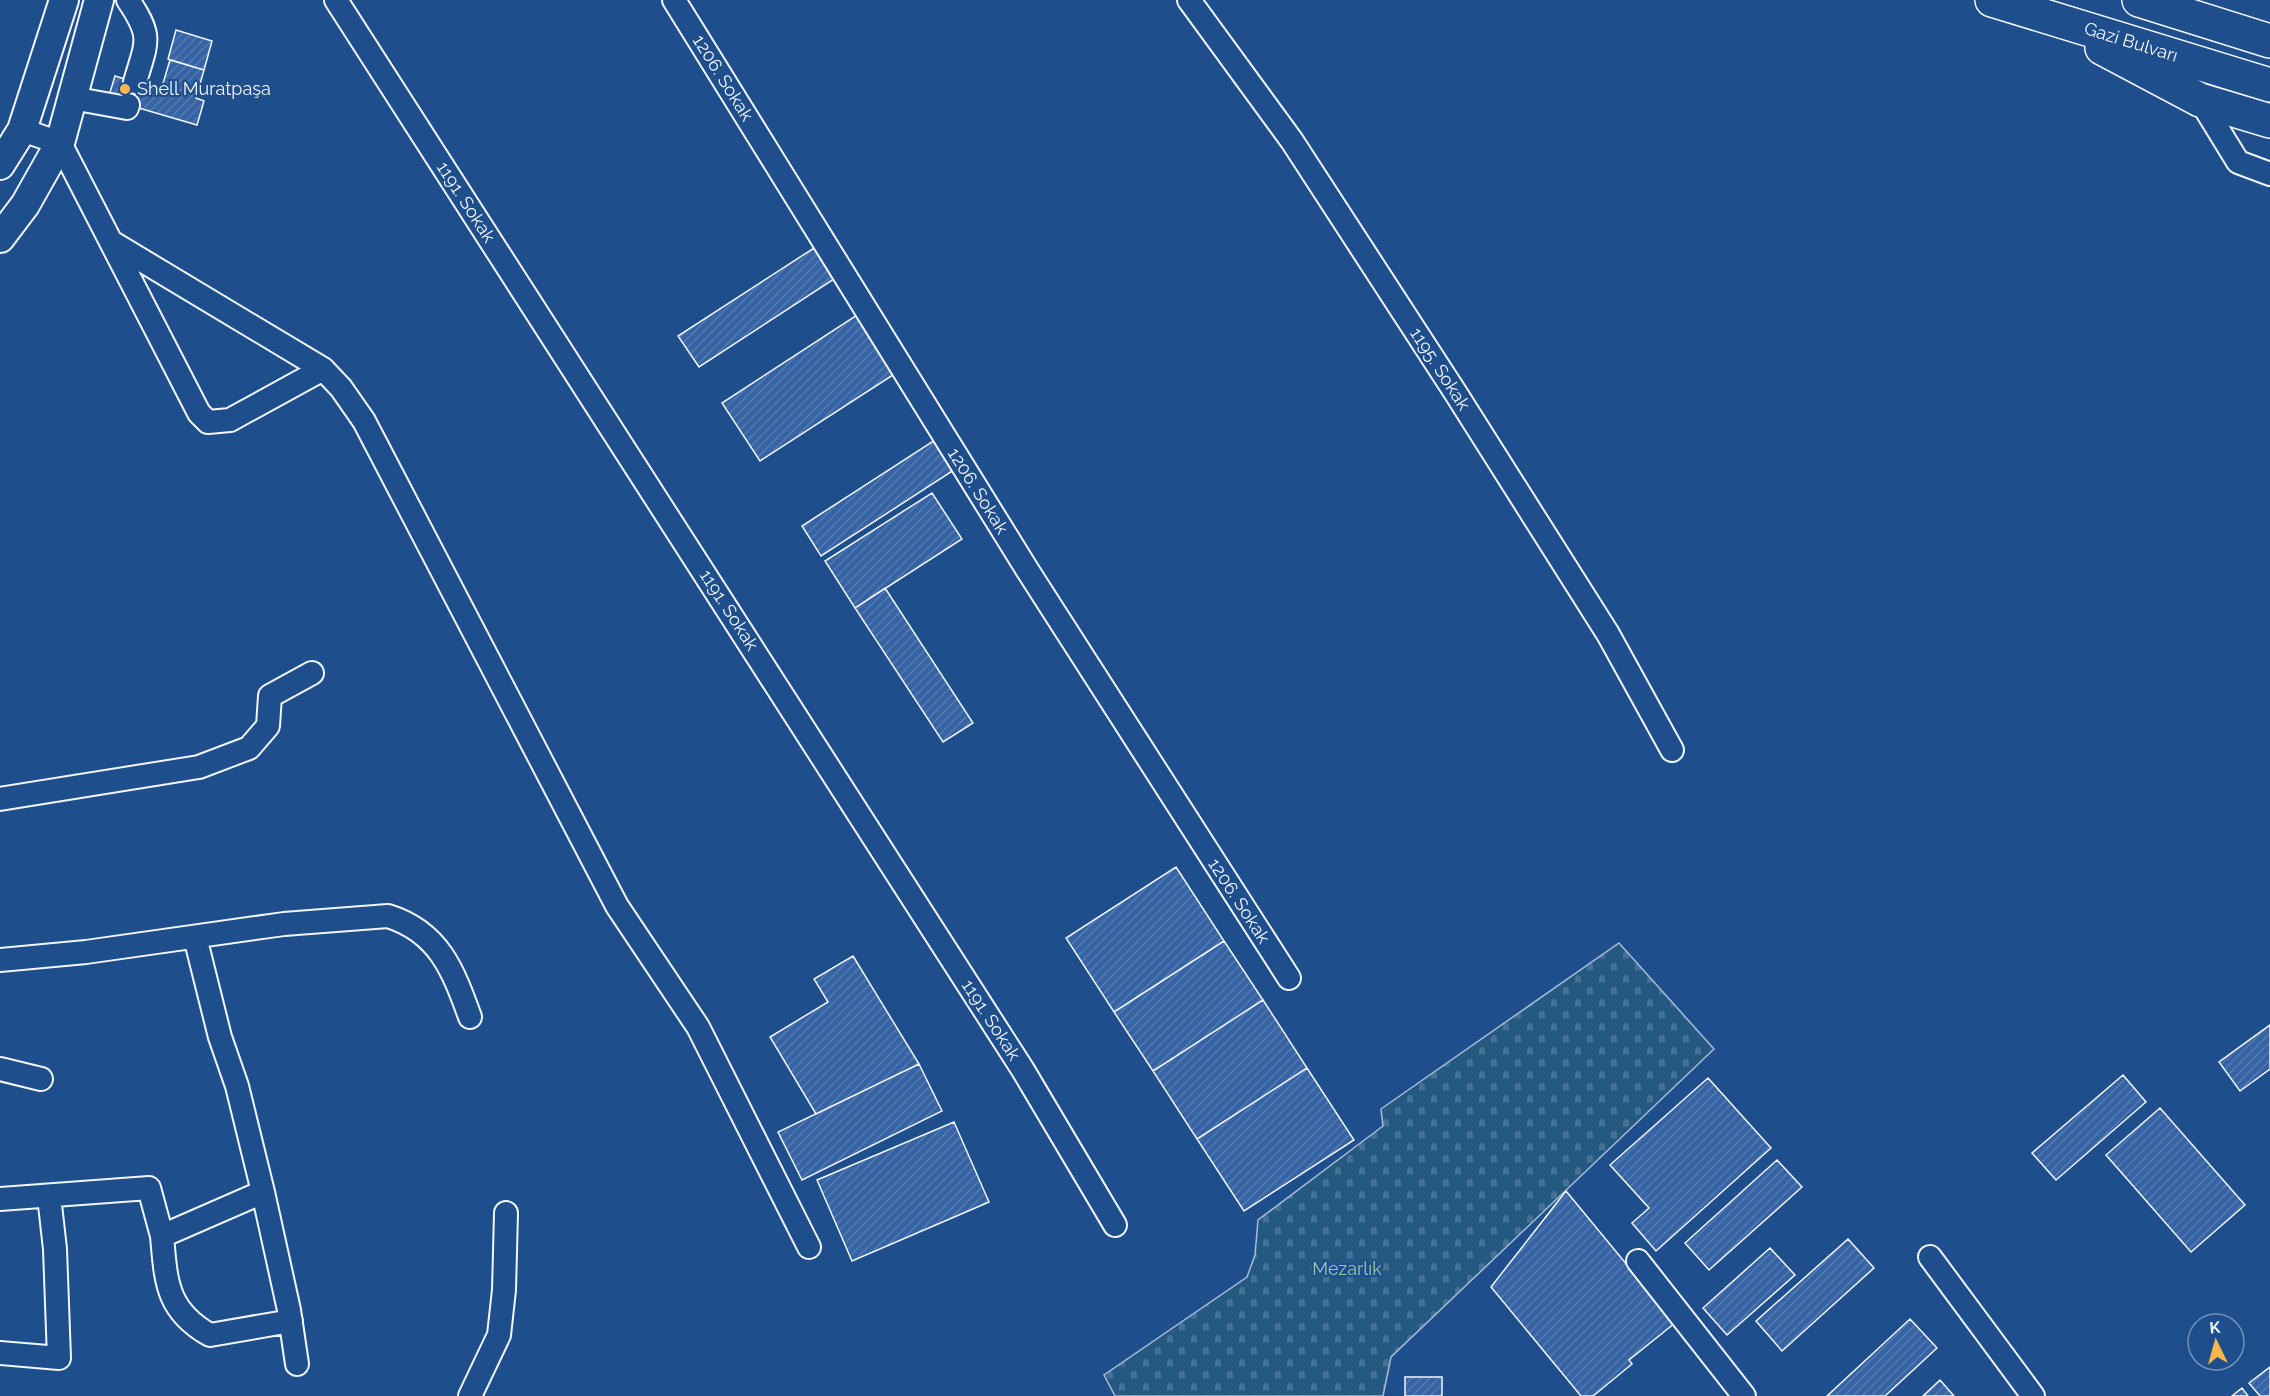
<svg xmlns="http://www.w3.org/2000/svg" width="2270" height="1396" font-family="Raleway,sans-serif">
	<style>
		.cemetery { fill: url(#cemetery-stones); stroke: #a8bbd7; stroke-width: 1.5 }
		.building { fill: url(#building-hatch); stroke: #f2f6ff; stroke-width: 1.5 }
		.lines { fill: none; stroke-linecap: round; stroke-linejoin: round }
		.minor-casing { stroke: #f2f6ff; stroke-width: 26 }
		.major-casing { stroke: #f2f6ff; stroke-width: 32 }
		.highway-casing { stroke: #f2f6ff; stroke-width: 36 }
		.minor { stroke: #1f4e8c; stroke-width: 22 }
		.major { stroke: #1f4e8c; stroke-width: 28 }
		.highway { stroke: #1f4e8c; stroke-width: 33 }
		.poi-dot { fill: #ffb74d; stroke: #1f4e8c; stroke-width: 2 }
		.labels { text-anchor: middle; stroke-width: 4.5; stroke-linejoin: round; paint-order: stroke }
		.street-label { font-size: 18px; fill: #f2f6ff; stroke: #1f4e8c }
		.poi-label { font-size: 18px; fill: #f2f6ff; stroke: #1f4e8c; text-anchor: start }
		.park-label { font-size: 18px; fill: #97c8a6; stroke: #1f4e8c }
	</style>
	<defs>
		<pattern id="cemetery-stones" width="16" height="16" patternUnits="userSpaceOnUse" patternTransform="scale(1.5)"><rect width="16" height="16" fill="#245a82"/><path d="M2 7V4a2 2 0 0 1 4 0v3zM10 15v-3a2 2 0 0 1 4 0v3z" fill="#447295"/></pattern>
		<pattern id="building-hatch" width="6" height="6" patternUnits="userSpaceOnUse" patternTransform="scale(1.5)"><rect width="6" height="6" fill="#3563a3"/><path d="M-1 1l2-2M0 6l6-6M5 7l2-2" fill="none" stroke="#537ab1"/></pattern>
	</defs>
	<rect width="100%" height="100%" fill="#1f4e8c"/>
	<path class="cemetery" d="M1619 943 1714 1049 1391 1357 1383 1396H1115L1104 1375 1247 1277 1255 1255 1258 1220 1383 1126 1381 1109Z"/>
	<path class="building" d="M176 30 212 41 204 70 168 59Z
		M170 60 204 70 196 98 204 101 197 125 108 99 115 76 161 90Z
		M814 248 834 279 699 367 678 336Z
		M857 315 896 373 760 461 722 403Z
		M938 438 957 468 821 556 802 526Z
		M932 493 962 539 855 608 825 561Z
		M885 588 973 723 943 742 855 608Z
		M1176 867 1224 941 1114 1012 1066 938Z
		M1224 941 1263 1000 1153 1071 1114 1012Z
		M853 956 919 1064 816 1114 770 1037 828 1002 814 979Z
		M1263 1000 1307 1068 1197 1139 1153 1071Z
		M2270 1025V1069L2240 1091 2219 1062Z
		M919 1064 942 1111 802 1180 778 1132Z
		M1307 1068 1354 1140 1244 1211 1197 1139Z
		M2123 1075 2146 1102 2056 1180 2032 1153Z
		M1708 1078 1771 1148 1656 1251 1632 1223 1649 1208 1610 1165Z
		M2160 1108 2245 1205 2191 1252 2106 1155Z
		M954 1122 989 1202 852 1261 817 1180Z
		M1777 1160 1802 1187 1709 1270 1685 1243Z
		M1566 1191 1675 1323 1629 1360 1632 1364 1593 1396H1581L1491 1287Z
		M1848 1239 1874 1268 1782 1351 1756 1321Z
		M1770 1248 1795 1275 1727 1335 1703 1308Z
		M1910 1319 1937 1348 1885 1396H1827Z
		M2270 1367V1396H2260L2249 1383Z
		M1405 1377H1442V1396H1405Z
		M1940 1380 1954 1396H1923Z
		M2242 1388 2248 1396H2232Z"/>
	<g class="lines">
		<defs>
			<path id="minor" d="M128 0C153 37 147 41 135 82
				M336 0 1023 1070 1115 1225
				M674 0 1028 571 1289 978
				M1189 0 1292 141 1455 392 1608 634 1672 750
				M72 98 127 108 128 105
				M2200 100 2238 162 2270 174
				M22 130 60 143 199 413 208 422 230 420 323 369 341 388 364 421 617 906 698 1027 809 1247
				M113 243 323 369
				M0 799 199 767 249 748 268 726 270 696 312 673
				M195 937 220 1037 237 1086 263 1192 289 1310 297 1364
				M0 960 86 952 284 924 388 916C439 932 453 970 470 1017
				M0 1069 41 1079
				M0 1199 149 1188 162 1236 263 1192
				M162 1236C166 1281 166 1310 210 1335L291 1321
				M1930 1257 2033 1396
				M1638 1261 1744 1396
				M0 1353 59 1358 55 1249 49 1196
				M470 1396 499 1335 504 1290 506 1213"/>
			<path id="major" d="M0 165 22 130 64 0
				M0 238 25 205 60 143 99 0"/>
			<path id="highway" d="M1992 0 2270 85
				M2139 0 2270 41
				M2102 48 2200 100 2270 121"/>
		</defs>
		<use href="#minor" class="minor-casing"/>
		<use href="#major" class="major-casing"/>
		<use href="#highway" class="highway-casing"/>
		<use href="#minor" class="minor"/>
		<use href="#major" class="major"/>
		<use href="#highway" class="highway"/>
	</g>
	<circle class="poi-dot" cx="125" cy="89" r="6"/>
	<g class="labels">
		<g class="street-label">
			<text transform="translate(2131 42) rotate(17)" y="6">Gazi Bulvarı</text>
			<text transform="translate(723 78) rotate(58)" y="6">1206. Sokak</text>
			<text transform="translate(466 202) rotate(57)" y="6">1191. Sokak</text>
			<text transform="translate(1440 369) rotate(57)" y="6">1195. Sokak</text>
			<text transform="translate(978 491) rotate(58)" y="6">1206. Sokak</text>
			<text transform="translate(729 610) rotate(57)" y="6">1191. Sokak</text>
			<text transform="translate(1239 901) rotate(57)" y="6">1206. Sokak</text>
			<text transform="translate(991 1020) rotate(57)" y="6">1191. Sokak</text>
		</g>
		<g class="poi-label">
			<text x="137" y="95">Shell Muratpaşa</text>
		</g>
		<g class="park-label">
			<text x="1347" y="1275">Mezarlık</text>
		</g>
	</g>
	<g transform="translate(2216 1342) rotate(355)"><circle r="28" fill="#1f4e8c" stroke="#7391ba" stroke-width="1.5"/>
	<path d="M0-4.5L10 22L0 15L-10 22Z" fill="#ffb74d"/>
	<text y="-9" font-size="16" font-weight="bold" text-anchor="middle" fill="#f2f6ff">K</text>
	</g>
</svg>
